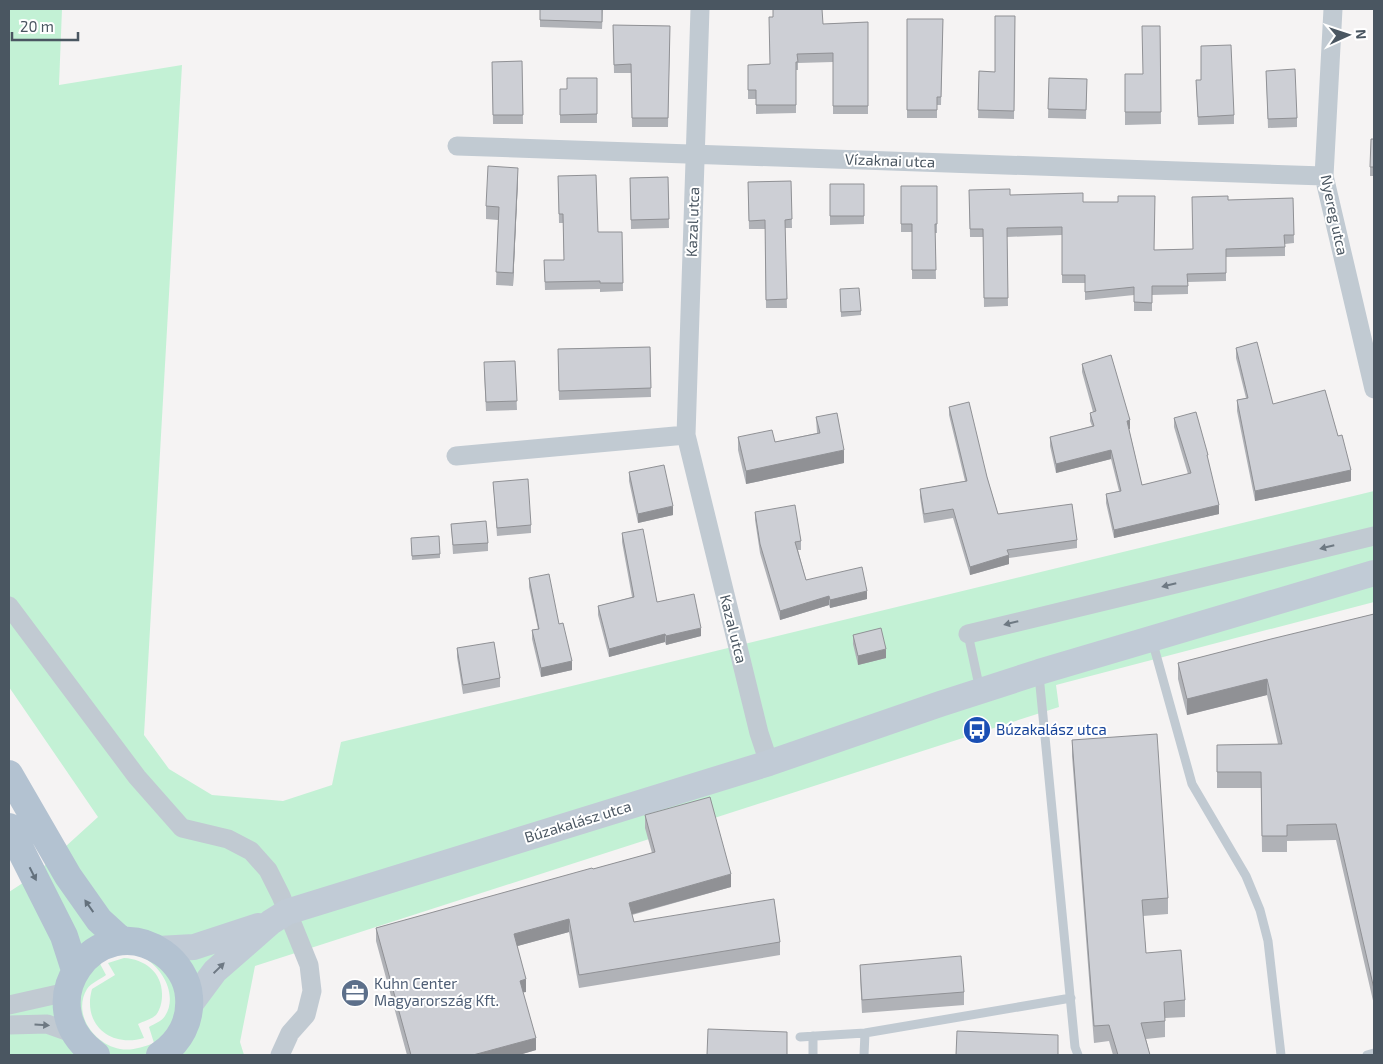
<svg xmlns="http://www.w3.org/2000/svg" width="1383" height="1064" font-family="'Exo 2',sans-serif">
	<style>
		.green { fill: #c3f1d5; fill-rule: evenodd }
		.lines { fill: none; stroke-linecap: round; stroke-linejoin: round }
		.lane { stroke: #c1cad2; stroke-width: 9 }
		.street { stroke: #c1cad2; stroke-width: 19 }
		.secondary { stroke: #c1cbd6; stroke-width: 26 }
		.primary { stroke: #b3c2d1; stroke-width: 28 }
		.wall { fill: #b0b2b7 }
		.shaded-wall { fill: #909195 }
		.building { fill: #cdcfd5; stroke: #909195 }
		.oneway { fill: #6e7983 }
		.oneway2 { fill: #64717d }
		.oneway3 { fill: #6e7984 }
		.labels { text-anchor: middle; stroke-width: 4; stroke-linejoin: round; paint-order: stroke }
		.street-label { font-size: 15px; fill: #4a5661; stroke: #fff }
		.transit-label { font-size: 15px; fill: #164399; stroke: #fff; text-anchor: start }
		.service-label { font-size: 15px; fill: #4e5e75; stroke: #fff; text-anchor: start }
	</style>
	<rect width="100%" height="100%" fill="#f5f3f3"/>
	<path class="green" d="M9 9H62L59 85 182 65 144 735 169 769 212 795 283 801 332 785 341 742 1374 491V602L1056 685 1059 707 255 966 240 1042 244 1055H9V892L32 877 98 817 9 687ZM121 954C129 954 137 955 144 958 163 968 178 996 165 1016 162 1021 154 1024 149 1027L154 1043C143 1047 132 1051 120 1049 94 1044 72 1014 87 989 91 983 101 979 106 975L99 962Z
		M124 958C145 959 163 973 162 996 162 1002 160 1010 156 1015 152 1019 144 1021 138 1024L144 1038C110 1048 82 1024 92 989L115 975 108 963Z"/>
	<g class="lines">
		<path class="lane" d="M968 634 980 690
			M1152 640 1192 784 1246 876 1260 910 1268 941 1281 1055
			M1039 675 1075 1047 1078 1055
			M800 1037 865 1033 1071 998
			M813 1055V1036
			M864 1055 865 1033
			M1367 1055 1374 1053"/>
		<path class="street" d="M700 9 686 435 759 733 769 763
			M1333 9 1324 176 1374 389
			M457 146 1324 176
			M456 456 686 435
			M9 606 137 777 182 828 228 839 251 851 268 870 281 896 309 965 312 991 306 1015 290 1033 280 1055
			M968 634 1374 536
			M9 1005 67 992
			M9 1025 47 1024 75 1034"/>
		<path class="secondary" d="M158 949 194 947 258 926
			M189 1006 215 971 271 922 287 912 769 763 940 704 1039 672 1374 573"/>
		<path class="primary" d="M9 774 68 876 99 920 122 941
			M9 827 64 936 75 970
			M96 1055C25 1004 97 907 163 953 177 963 188 979 189 997 191 1021 180 1042 160 1055"/>
	</g>
	<path class="wall" d="M540 9H603L602 29 540 27Z
		M1015 16 1014 119 978 118 979 71 995 72Z
		M907 19H943L941 105H937V118H907Z
		M868 22V114H833V62L798 63V70H796V113L756 114V99H748V65L770 64 823 24Z
		M613 25 670 26 668 127H632L631 73H614Z
		M1160 26 1161 124 1125 125V74H1143Z
		M522 61 523 124H493L492 62Z
		M1266 71 1297 118V127L1268 128Z
		M597 78V123H560V89H567Z
		M1049 78 1087 79 1086 119 1048 118Z
		M1196 80 1234 115V124L1198 125Z
		M1374 139V176H1370V167Z
		M558 176 598 232H622L623 291 600 292V289L545 290 544 260H564L563 223H559Z
		M668 177 669 228 631 229 630 178Z
		M518 180 513 286 496 285 498 220 486 219V206Z
		M791 181 792 228H785L787 308H766L765 229H749L748 182Z
		M830 184H864V224L830 225Z
		M901 186H937V233H935L936 279H912V232H901Z
		M969 190 1010 195 1083 202 1154 250 1193 249 1228 200 1293 198 1294 243 1285 244V256L1226 257V281L1188 282V294L1152 295V311H1134V295L1085 300V283H1062V235L1007 237 1008 306 984 307 983 237H970Z
		M840 289 861 311V315L841 317Z
		M650 347 651 397 559 400 558 349Z
		M1236 348 1273 404 1338 436 1351 481 1255 501 1237 411V400L1246 398 1236 358Z
		M515 361 517 410 486 411 484 371Z
		M1082 364 1130 429H1129L1142 485 1188 474 1174 427V418L1208 461 1219 514 1114 538 1106 503V494L1119 491 1111 459 1056 473 1050 446V437L1092 426 1090 421V413L1093 412 1082 372Z
		M949 407 987 477 998 514 1077 540V548L1009 558V564L970 575 953 518 924 523 920 497V489L965 481 949 415Z
		M816 417 844 463 746 484 738 450V437L775 442 817 433Z
		M629 472 673 515 638 523 629 481Z
		M493 482 531 525V533L497 536Z
		M755 512 801 541V550H798L806 580 867 599 830 608 829 605 780 620 760 553 755 520Z
		M451 524 488 543V551L453 554Z
		M622 533 657 602 701 636 666 645 665 642 609 657 598 615V606L632 597 622 542Z
		M411 543 440 554V558L412 560Z
		M529 578 559 624 572 670 541 677 532 639V630L538 629 529 587Z
		M1374 614V1005L1336 840 1287 841V852H1262L1261 788H1217V745L1278 744 1267 695 1187 715 1178 679V663Z
		M853 635 886 658 858 665 853 644Z
		M457 648 500 678V687L463 694 457 657Z
		M1072 740 1168 898V914L1143 916 1146 953 1185 1000V1017L1165 1018V1037L1146 1039 1150 1055H1113L1109 1041 1094 1043 1072 756Z
		M645 815 731 887 632 915 634 922 780 942V955L579 988 569 932 517 946 526 992H523L536 1050 519 1055H407L376 941V928L652 853 645 828Z
		M860 965 964 992V1005L862 1013 860 977Z"/>
	<path class="shaded-wall" d="M518 168V180L513 286V273Z
		M1130 420V429L1127 430V421Z
		M844 450V463L746 484V471Z
		M1111 450V459L1056 473V464Z
		M1351 470V481L1255 501V491Z
		M1219 505V514L1114 538V530Z
		M673 506V515L638 523V514Z
		M1009 555V564L970 575V567Z
		M867 591V599L830 608V600Z
		M829 596V605L780 620V611Z
		M701 628V636L666 645V636Z
		M665 634V642L609 657V649Z
		M886 649V658L858 665V656Z
		M572 661V670L541 677V668Z
		M1267 679V695L1187 715V699Z
		M731 874V887L629 915V903Z
		M569 919V932L514 947V934Z
		M526 979V992L520 993V981Z
		M536 1038V1050L519 1055H473Z"/>
	<path class="building" d="M540 9H602V22L540 20Z
		M773 9H822L823 24 868 22V106H833V53L797 54 798 62H796V105H756V90H748V65L770 64 769 17H773Z
		M995 16H1015L1014 111 978 110 979 71 995 72Z
		M907 19H943L941 97H937V110H907Z
		M613 25 670 26 668 118H632L631 64 614 65Z
		M1142 26H1160L1161 112H1125V74H1143Z
		M1231 45 1234 115 1198 117 1196 80H1201V46Z
		M522 61 523 115H493L492 62Z
		M1295 69 1297 118 1268 119 1266 71Z
		M567 78H597V114L560 115V89H567Z
		M1049 78 1087 79 1086 110 1048 109Z
		M1371 139H1374V167H1370Z
		M488 166 518 168 513 273 496 272 499 207 486 206Z
		M596 175 598 232H622L623 283H600V281L545 282 544 260H564L563 214H559L558 176Z
		M668 177 669 219 631 220 630 178Z
		M791 181 792 219 785 220 787 299 766 300 765 220 749 221 748 182Z
		M830 184H864V216H830Z
		M901 186H937V224H935L936 270H912V224H901Z
		M1010 189V195L1083 193V202H1118V196H1155L1154 250 1193 249 1192 197 1228 196V200L1293 198 1294 235H1284L1285 247 1226 249V273L1187 274 1188 286H1152V303L1134 302V287L1085 292V275H1062V227L1007 228 1008 298H984L983 229H970L969 190Z
		M859 288 861 311 841 312 840 289Z
		M1257 342 1273 404 1325 390 1338 436 1342 435 1351 470 1255 491 1237 400 1248 398 1236 348Z
		M650 347 651 388 559 391 558 349Z
		M1111 355 1130 420 1127 421 1142 485 1191 473 1174 418 1196 412 1208 455H1207L1219 505 1114 530 1106 494 1121 491 1111 450 1056 464 1050 437 1094 426 1090 413 1096 411 1082 364Z
		M515 361 517 401 486 402 484 362Z
		M969 402 987 477 998 514 1072 504 1077 540 1007 550 1009 555 970 567 953 509 924 514 920 489 967 481 949 407Z
		M837 413 844 450 746 471 738 437 772 430 775 442 820 433 816 417Z
		M664 465 673 506 638 514 629 472Z
		M528 479 531 525 497 528 493 482Z
		M795 505 801 541 795 542 806 580 862 567 867 591 830 600 829 596 780 611 760 544 755 512Z
		M486 521 488 543 453 545 451 524Z
		M643 529 657 602 694 594 701 628 666 636 665 634 609 649 598 606 634 597 622 533Z
		M439 536 440 554 412 556 411 538Z
		M549 574 559 624 563 623 572 661 541 668 532 630 539 629 529 578Z
		M1374 614V989L1336 824 1287 825V836H1262L1261 772H1217V745L1282 744 1267 679 1187 699 1178 663 1271 639Z
		M881 628 886 649 858 656 853 635Z
		M494 642 500 678 463 685 457 648Z
		M1157 734 1168 898 1142 900 1146 953 1181 950 1185 1000 1164 1002 1165 1021 1141 1023 1150 1055H1118L1109 1025 1094 1026 1072 740Z
		M710 797 731 874 629 903 634 922 774 899 780 942 579 975 569 919 514 934 526 979 520 981 536 1038 473 1055H411L376 928 592 868 593 869 655 852 645 815Z
		M961 956 964 992 862 1000 860 965Z
		M708 1029 787 1032V1055H707Z
		M957 1031 1058 1035V1055H956Z"/>
	<defs><path id="oneway-solid" d="M-6-.8H1V-3.2L6.5 0L1 3.2V.8H-6Z" transform="scale(1.25)"/></defs>
	<g class="oneway">
		<use href="#oneway-solid" transform="translate(1327 547) rotate(166)"/>
		<use href="#oneway-solid" transform="translate(1169 585) rotate(166)"/>
		<use href="#oneway-solid" transform="translate(1011 623) rotate(166)"/>
		<use href="#oneway-solid" transform="translate(42 1025) rotate(4)"/>
	</g>
	<g class="oneway2">
		<use href="#oneway-solid" transform="translate(33 874) rotate(63)"/>
		<use href="#oneway-solid" transform="translate(89 906) rotate(-125)"/>
	</g>
	<use class="oneway3" href="#oneway-solid" transform="translate(219 968) rotate(-44)"/>
	<defs>
		<symbol id="bus-disc" viewBox="-11 -11 22 22"><circle r="9.5" fill="#1a4fb4" stroke="#fff"/><path d="M-5-6H5V4H4V6H2V4H-2V6H-4V4H-5ZM-3.5-4V0h7V-4ZM-3.5 1.2v1.5H-2V1.2ZM2 1.2v1.5H3.5V1.2Z" fill="#fff"/></symbol>
		<symbol id="office-disc" viewBox="-11 -11 22 22"><circle r="9.5" fill="#5c6f8a" stroke="#fff"/><path d="M-6-3h4V-5.5h4V-3h4V5H-6ZM-1-4.5V-3h2v-1.5ZM-6 0V1H6V0Z" fill="#fff"/></symbol>
	</defs>
	<g fill-rule="evenodd">
		<use href="#bus-disc" x="961" y="714" width="32" height="32"/>
		<use href="#office-disc" x="339" y="977" width="32" height="32"/>
	</g>
	<g class="labels">
		<g class="street-label">
			<text transform="translate(890 161) rotate(2)" y="5">Vízaknai utca</text>
			<text transform="translate(1334 215) rotate(78)" y="5">Nyereg utca</text>
			<text transform="translate(693 222) rotate(-88)" y="5">Kazal utca</text>
			<text transform="translate(733 629) rotate(76)" y="5">Kazal utca</text>
			<text transform="translate(578 822) rotate(-17)" y="5">Búzakalász utca</text>
		</g>
		<g class="transit-label">
			<text x="996" y="735">Búzakalász utca</text>
		</g>
		<g class="service-label">
			<text x="374" y="989">Kuhn Center<tspan x="374" dy="17">Magyarország Kft.</tspan></text>
		</g>
	</g>
	<rect width="1383" height="1064" fill="none" stroke="#4a5661" stroke-width="20"/>
	<g transform="translate(1348 35) rotate(87)" stroke="#ffffff" stroke-width="4" paint-order="stroke">
	<path d="M0-4L9 19L0 12L-9 19Z" fill="#4a5661"/>
	<text y="-8" font-size="14" font-weight="bold" text-anchor="middle" fill="#4a5661">N</text>
	</g>
	<path d="M12 32v8h66v-8" fill="none" stroke="#4a5661" stroke-width="2.5"/>
	<text x="20" y="32" font-size="15" fill="#4a5661" stroke="#ffffff" stroke-width="4" paint-order="stroke">20 m</text>
</svg>
